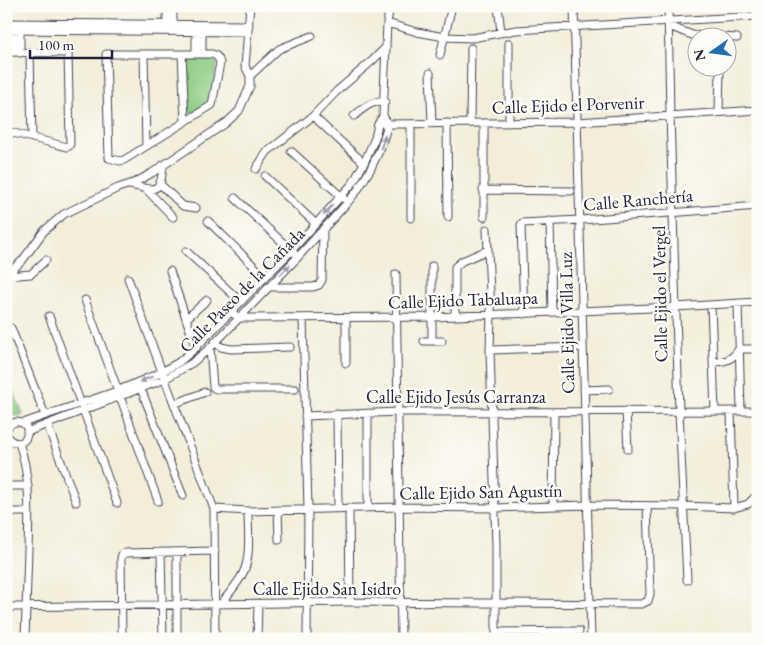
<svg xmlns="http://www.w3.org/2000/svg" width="764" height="645" font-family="'EB Garamond',serif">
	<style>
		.green { fill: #8bcb81; stroke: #56765e }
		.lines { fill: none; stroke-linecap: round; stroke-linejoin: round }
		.street-casing { stroke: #414153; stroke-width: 9 }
		.street { stroke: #fff; stroke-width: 7 }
		.oneway { fill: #9c9ca7 }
		.labels { text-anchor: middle; stroke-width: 5; stroke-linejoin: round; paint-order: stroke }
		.street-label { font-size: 18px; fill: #22223b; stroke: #fdfcf7 }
	</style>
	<rect width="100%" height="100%" fill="#fdfcf7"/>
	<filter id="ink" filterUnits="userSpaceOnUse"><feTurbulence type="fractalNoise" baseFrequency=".02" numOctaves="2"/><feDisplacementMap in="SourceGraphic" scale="10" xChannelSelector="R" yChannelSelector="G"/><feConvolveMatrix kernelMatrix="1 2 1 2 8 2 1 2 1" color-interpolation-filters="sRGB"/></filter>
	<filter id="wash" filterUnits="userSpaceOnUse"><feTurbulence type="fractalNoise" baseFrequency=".0096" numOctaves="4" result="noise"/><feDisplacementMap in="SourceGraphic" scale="20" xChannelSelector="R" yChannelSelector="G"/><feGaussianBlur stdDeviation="1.12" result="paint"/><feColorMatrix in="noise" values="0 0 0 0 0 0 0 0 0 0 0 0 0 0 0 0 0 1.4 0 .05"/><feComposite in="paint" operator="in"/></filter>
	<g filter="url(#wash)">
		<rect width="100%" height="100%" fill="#f2eeda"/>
		<path class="green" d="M189 60H214L217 64 210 102 208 105 193 113 189 112 187 65Z
			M6 372 23 415 12 416 6 419Z"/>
	</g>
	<g filter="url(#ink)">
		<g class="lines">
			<defs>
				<path id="street" d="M498 6 501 32
					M574 6 591 639
					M668 6 670 115 679 411 687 580
					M6 23 249 25
					M387 23 417 32 445 37 472 38 516 30 758 16
					M14 26V52
					M20 26V53
					M669 26 692 35 737 38
					M167 28V6
					M173 28V6
					M196 28V54
					M202 28V54
					M6 30 248 32
					M509 43V123
					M6 52 68 53 70 144 69 146 67 147 6 131
					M30 53 32 138
					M106 54H212C217 55 219 58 220 63L212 105 124 160 120 161 109 158Z
					M144 54 146 146
					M182 54 185 122
					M440 55 452 6
					M430 73 432 124
					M250 76 279 49 312 36
					M719 112 720 69
					M313 116 364 163
					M354 116C364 108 371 100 385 102
					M447 123 448 217
					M470 123 471 48
					M484 123V217
					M384 124 577 122 758 110
					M411 124V218
					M291 151 344 199
					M256 169 267 152 313 116 337 91 372 61 386 47
					M265 176 316 224
					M160 184 183 206 196 208
					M130 185C155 191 161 194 163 165
					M146 189 173 217
					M483 190 571 191
					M235 198 294 253
					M208 221 265 277
					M550 221 552 312
					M487 229 491 314 490 350 496 546V639
					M186 251 241 302
					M432 266V341
					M170 271 196 348
					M396 274 401 639
					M6 275 22 261 44 231 64 214 118 188 136 182 152 173 226 123 239 111 250 86V76L245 66 250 6
					M6 276 31 274 46 260
					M128 278 162 372 214 509 215 639
					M268 287H313L319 285 322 280 323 229
					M85 300 158 501
					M738 303 741 411
					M711 305 715 411
					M231 312 239 318 433 317 675 307 758 302
					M524 314 521 225 522 223 580 220 758 206
					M49 316 117 503
					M455 316V267L462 261 488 250
					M303 318 308 509 307 639
					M346 318V363
					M186 319 207 300
					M11 328 45 415
					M424 341H442
					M215 342 221 347 231 349 290 347
					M210 348 213 387 216 389H295
					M490 350 583 347
					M713 362C725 362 732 360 739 349H758
					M141 389 183 496
					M584 390 609 389
					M174 404 205 392
					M626 411 628 449
					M731 411 734 508
					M368 413V508
					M337 414 338 509
					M305 416 399 412 758 411
					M23 423 117 391 162 372 179 362 191 352 291 251 353 183 364 163 375 138 378 124 383 116 387 23 390 6
					M47 424 76 502
					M6 430C12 417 30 421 27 435 24 447 10 444 6 434
					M27 432 165 379 192 363 210 348 298 257 348 202 357 191 370 170 381 147 388 124 383 116
					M19 443C31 476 29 515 28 550 27 579 26 609 25 639
					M6 486H28
					M553 506 554 412
					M349 508 350 602
					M214 509 248 511 399 507 495 508 587 505 683 506 734 508 748 504 758 494
					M278 510 279 540
					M6 512H29
					M161 552 163 639
					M177 552V639
					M221 604C229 593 239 583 244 571 251 556 248 527 248 511
					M6 607 350 602 641 604 648 601 650 594 647 506
					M496 632 579 631
					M122 639 121 558 122 554 126 553 215 551
					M257 639 258 604"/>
			</defs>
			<use href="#street" class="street-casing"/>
			<use href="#street" class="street"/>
		</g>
		<defs><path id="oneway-solid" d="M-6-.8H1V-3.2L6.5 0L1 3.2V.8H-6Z" transform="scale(1.25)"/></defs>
		<g class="oneway">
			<use href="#oneway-solid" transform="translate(383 142) rotate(-71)"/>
			<use href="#oneway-solid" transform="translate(328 210) rotate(132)"/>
			<use href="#oneway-solid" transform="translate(285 270) rotate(-46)"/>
			<use href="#oneway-solid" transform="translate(146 379) rotate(157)"/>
		</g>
	</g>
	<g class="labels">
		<g class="street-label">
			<text transform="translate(568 105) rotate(-2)" y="6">Calle Ejido el Porvenir</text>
			<text transform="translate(638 200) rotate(-5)" y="6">Calle Ranchería</text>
			<text transform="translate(242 290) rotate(-45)" y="6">Calle Paseo de la Cañada</text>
			<text transform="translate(660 294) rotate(-91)" y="6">Calle Ejido el Vergel</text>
			<text transform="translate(463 300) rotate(-2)" y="6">Calle Ejido Tabaluapa</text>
			<text transform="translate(567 323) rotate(-91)" y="6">Calle Ejido Villa Luz</text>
			<text x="456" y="403">Calle Ejido Jesús Carranza</text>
			<text transform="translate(481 492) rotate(-1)" y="6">Calle Ejido San Agustín</text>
			<text x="327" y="595">Calle Ejido San Isidro</text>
		</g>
	</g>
	<rect width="764" height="645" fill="none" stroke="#fdfcf7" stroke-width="25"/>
	<g transform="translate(712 52) rotate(256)"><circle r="24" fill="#fdfcf7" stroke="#a5a5ac"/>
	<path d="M0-4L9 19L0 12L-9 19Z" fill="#1f6fb2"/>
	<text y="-8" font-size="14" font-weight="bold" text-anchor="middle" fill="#22223b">N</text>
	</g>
	<path d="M30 50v8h82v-8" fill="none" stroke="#22223b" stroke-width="2.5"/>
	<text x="38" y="50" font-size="15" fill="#22223b" stroke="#fdfcf7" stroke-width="4" paint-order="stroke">100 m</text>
</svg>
